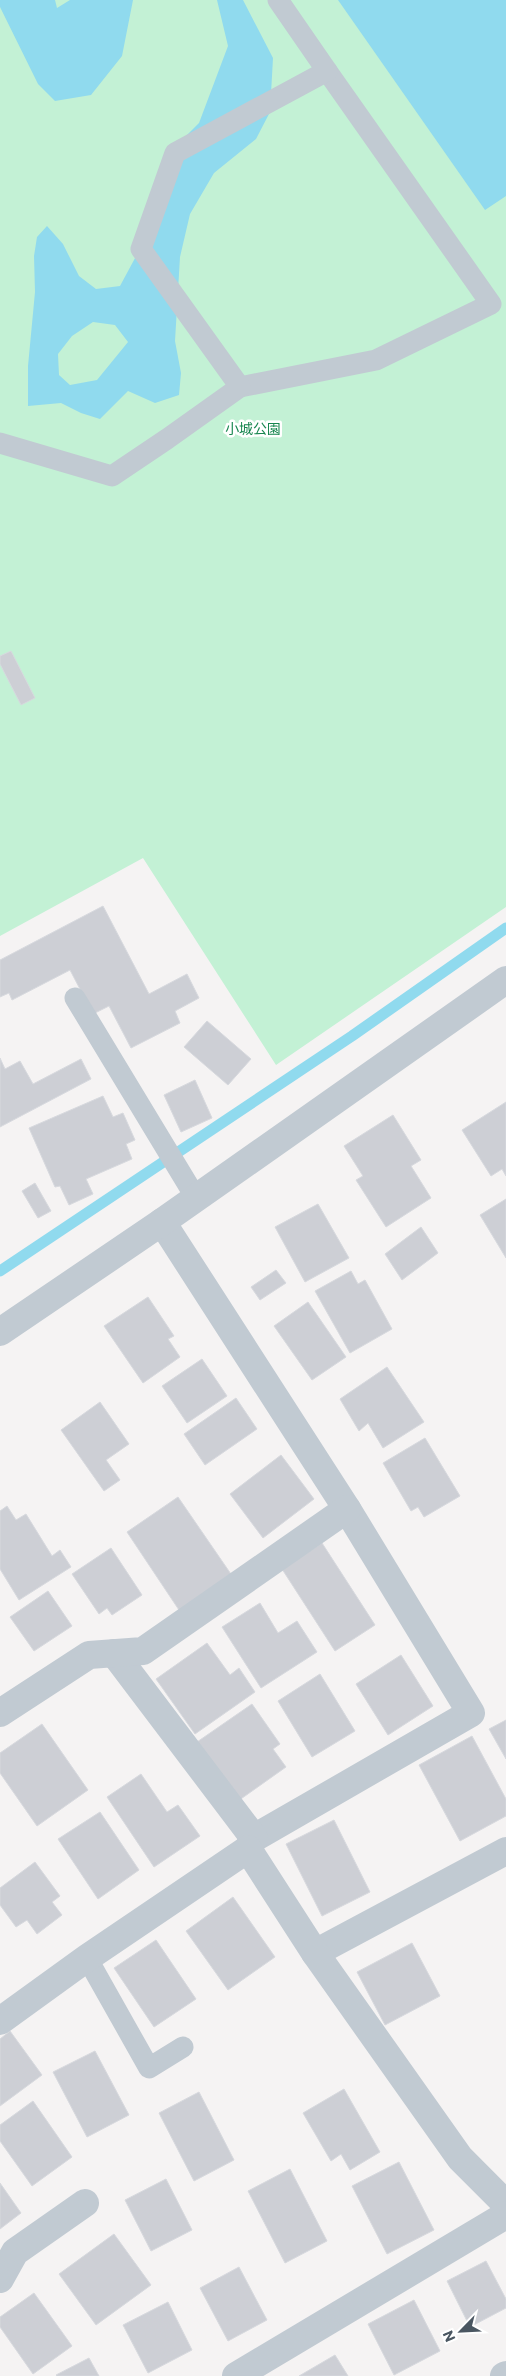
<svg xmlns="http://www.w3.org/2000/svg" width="506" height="2376" viewBox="0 0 506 2376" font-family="Commissioner,'Noto Sans JP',sans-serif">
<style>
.green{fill:#c3f1d5}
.water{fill:#90daee;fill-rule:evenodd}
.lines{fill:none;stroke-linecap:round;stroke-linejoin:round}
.stream{stroke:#90daee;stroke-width:11}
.building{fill:#cdcfd5;stroke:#d7d9de}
.service{stroke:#c1cad2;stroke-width:21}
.minor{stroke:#c1cad2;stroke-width:28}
.tertiary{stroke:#c1cad2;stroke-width:28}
.labels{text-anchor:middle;stroke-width:5;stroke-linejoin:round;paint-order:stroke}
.park-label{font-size:14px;fill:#17864f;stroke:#fff}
</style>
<rect width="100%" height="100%" fill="#f5f3f3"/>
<polygon class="green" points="0,0 506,0 506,907 276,1065 143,858 0,936"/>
<g class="water">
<polygon points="0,0 55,0 57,8 70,0 133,0 122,56 91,95 55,101 38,84 0,7"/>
<path d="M217 0H243L273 58 270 112 256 139 214 173 190 214 180 257 175 341 181 373 179 395 155 403 128 391 100 419 81 413 61 403 28 406V366L35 292 34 256 37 237 47 226 63 244 79 276 96 289 120 286 141 247 162 160 199 123 228 46ZM93 322 115 325 128 342 97 380 70 385 59 375 58 354 72 336Z"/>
<polygon points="338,0 506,0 506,196 485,210"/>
</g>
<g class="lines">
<polyline class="stream" points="0,1271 352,1036 506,928"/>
</g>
<g class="building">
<polygon points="11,651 35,698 21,705 0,664 0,656"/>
<polygon points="103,906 149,994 187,974 199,998 175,1011 180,1023 131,1048 109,1006 93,1014 70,970 12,1000 9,993 0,997 0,960"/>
<polygon points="207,1021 251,1059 228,1085 184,1047"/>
<polygon points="0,1058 5,1069 20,1061 33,1084 81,1059 91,1079 0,1127"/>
<polygon points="195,1080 212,1118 181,1132 164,1095"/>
<polygon points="103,1096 113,1117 123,1113 135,1140 126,1144 132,1159 86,1179 93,1194 69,1205 60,1186 55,1187 29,1128"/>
<polygon points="506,1102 506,1176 502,1169 491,1176 462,1130"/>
<polygon points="393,1115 421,1160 411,1166 431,1198 386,1227 356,1180 363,1176 344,1146"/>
<polygon points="35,1183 51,1211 38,1218 22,1191"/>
<polygon points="506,1199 506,1258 480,1215"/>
<polygon points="318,1204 349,1258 305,1282 275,1227"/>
<polygon points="421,1227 438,1253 402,1280 385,1254"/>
<polygon points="276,1270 286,1283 260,1300 251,1287"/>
<polygon points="351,1271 358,1284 365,1280 392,1329 350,1353 315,1291"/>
<polygon points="148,1297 174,1336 168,1339 180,1357 143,1383 104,1326"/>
<polygon points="308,1302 346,1357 312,1380 274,1326"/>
<polygon points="202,1359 227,1396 187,1423 162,1386"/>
<polygon points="387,1367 424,1422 383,1448 368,1423 359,1431 340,1399"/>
<polygon points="236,1398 257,1429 205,1465 184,1434"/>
<polygon points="100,1402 129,1444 106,1460 120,1480 104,1491 61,1430"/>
<polygon points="425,1438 460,1496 424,1517 418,1507 411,1511 383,1463"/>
<polygon points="281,1455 314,1499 263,1538 230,1494"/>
<polygon points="178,1497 233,1577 181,1613 127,1532"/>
<polygon points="7,1506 16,1520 26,1514 52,1556 60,1550 71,1567 19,1600 0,1569 0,1511"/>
<polygon points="322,1543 375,1625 335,1651 282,1569"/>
<polygon points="111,1548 142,1595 112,1615 107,1608 99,1614 72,1574"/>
<polygon points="48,1591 72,1626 34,1651 10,1617"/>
<polygon points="260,1603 278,1633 297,1621 317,1652 261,1688 222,1627"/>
<polygon points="207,1643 230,1675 239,1668 255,1692 195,1734 156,1679"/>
<polygon points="401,1655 433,1706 388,1735 356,1684"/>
<polygon points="320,1674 355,1731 312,1757 278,1701"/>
<polygon points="252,1704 280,1744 273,1749 286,1767 238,1801 197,1742"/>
<polygon points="506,1720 506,1759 489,1729"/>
<polygon points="42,1724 88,1790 37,1826 0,1773 0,1753"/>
<polygon points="472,1736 506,1799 506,1816 460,1841 419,1765"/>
<polygon points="141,1774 167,1812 178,1805 200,1836 154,1867 107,1797"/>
<polygon points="100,1812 139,1870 98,1899 58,1839"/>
<polygon points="334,1820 370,1892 322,1916 286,1844"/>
<polygon points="35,1862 60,1896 52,1902 62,1915 37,1934 27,1920 16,1927 0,1905 0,1888"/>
<polygon points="233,1897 275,1957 228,1990 186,1931"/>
<polygon points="156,1940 196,1999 154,2027 114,1968"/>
<polygon points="412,1943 440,1996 385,2025 357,1972"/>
<polygon points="10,2031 42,2075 0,2106 0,2039"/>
<polygon points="95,2051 129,2115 87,2137 53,2072"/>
<polygon points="344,2089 380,2152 350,2170 341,2154 331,2161 303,2113"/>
<polygon points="199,2092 234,2160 194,2181 159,2113"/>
<polygon points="33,2101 72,2157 32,2186 0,2141 0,2125"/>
<polygon points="399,2162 434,2230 387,2254 352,2186"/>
<polygon points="290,2169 327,2241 285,2263 248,2191"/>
<polygon points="166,2179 192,2230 151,2251 125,2200"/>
<polygon points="0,2183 21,2213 0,2229"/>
<polygon points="114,2234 151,2285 96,2325 59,2274"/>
<polygon points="486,2261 506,2299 506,2308 470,2327 447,2281"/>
<polygon points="239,2267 267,2320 228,2341 200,2288"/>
<polygon points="34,2293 72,2346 33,2374 0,2327 0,2317"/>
<polygon points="414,2300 440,2351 394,2375 368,2324"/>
<polygon points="168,2302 192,2350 148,2373 123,2325"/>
<polygon points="335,2355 348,2376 299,2376"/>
<polygon points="89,2358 99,2376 57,2376 56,2375"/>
</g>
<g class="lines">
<g class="service">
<polyline points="240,387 376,360 491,304 327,71"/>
<polyline points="0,443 112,476 167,439 240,387 141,249 175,153 327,71 278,0"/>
<polyline points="75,998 196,1198"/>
<polyline points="87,1958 149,2068 183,2047"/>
</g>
<g class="minor">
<polyline points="162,1222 347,1509 471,1713 254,1838 248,1849"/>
<polyline points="114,1653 254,1838"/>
<polyline points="0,1713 89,1655 143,1651 347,1509"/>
<polyline points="315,1953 506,1851"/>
<polyline points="0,2021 87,1958 248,1849 315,1953 460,2158 506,2204"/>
<polyline points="0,2279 15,2252 85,2203"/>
<polyline points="236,2376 506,2215"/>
<polyline points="504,2376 506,2375"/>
</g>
<polyline class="tertiary" points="0,1332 162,1222 506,980"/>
</g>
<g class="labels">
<g class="park-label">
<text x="253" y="434">小城公園</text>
</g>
</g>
<g transform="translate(461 2331) rotate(246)" stroke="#ffffff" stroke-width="4" paint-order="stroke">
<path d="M0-4L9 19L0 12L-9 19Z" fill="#4a5661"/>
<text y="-8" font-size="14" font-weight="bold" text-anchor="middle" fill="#4a5661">N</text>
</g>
</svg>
